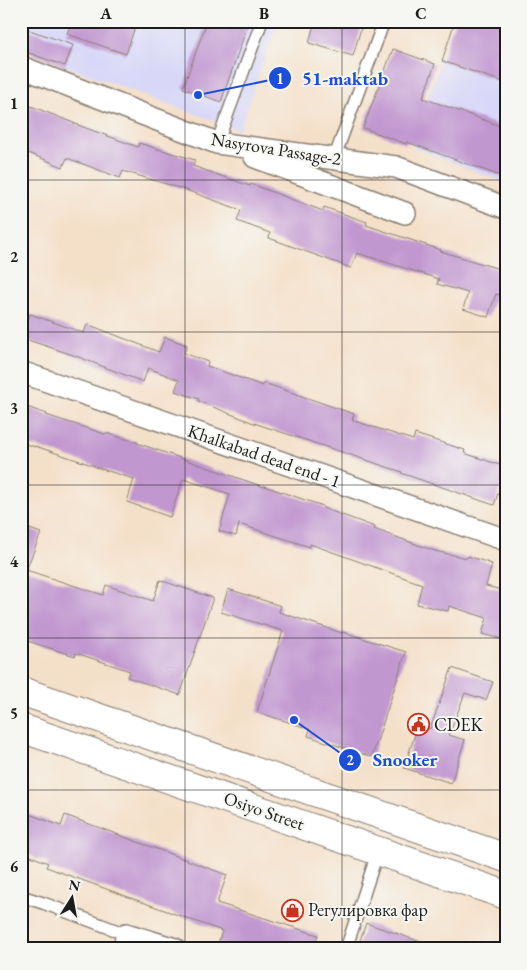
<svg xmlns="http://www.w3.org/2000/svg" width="527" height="970" viewBox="0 0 527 970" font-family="'EB Garamond',serif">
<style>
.built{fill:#d8d7f8}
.building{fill:#c197d0}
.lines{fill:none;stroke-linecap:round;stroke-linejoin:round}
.service-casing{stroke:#887e72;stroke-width:14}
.minor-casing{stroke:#887e72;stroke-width:24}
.secondary-casing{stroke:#887e72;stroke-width:30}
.service{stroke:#fff;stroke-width:11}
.minor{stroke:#fff;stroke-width:21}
.secondary{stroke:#fff;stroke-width:28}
.grid{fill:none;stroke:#1c1c1c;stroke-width:1;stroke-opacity:0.55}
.labels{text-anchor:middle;stroke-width:4;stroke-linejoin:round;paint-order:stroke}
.street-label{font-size:18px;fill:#1c1c1c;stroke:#f6f6f2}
.poi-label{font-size:18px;fill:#1c1c1c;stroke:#f6f6f2;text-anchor:start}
.leader{fill:none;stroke:#1d4ed8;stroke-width:2}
.callout-dot{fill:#1d4ed8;stroke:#f6f6f2;stroke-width:2}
.mark-label{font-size:15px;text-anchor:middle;font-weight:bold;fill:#fff}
.callout-label{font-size:19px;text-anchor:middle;font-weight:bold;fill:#1d4ed8;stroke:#f6f6f2;stroke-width:4;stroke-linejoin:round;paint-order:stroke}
.neatline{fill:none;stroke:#1c1c1c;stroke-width:2}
.grid-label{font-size:16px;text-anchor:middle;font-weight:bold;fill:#1c1c1c}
</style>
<rect width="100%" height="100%" fill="#f6f6f2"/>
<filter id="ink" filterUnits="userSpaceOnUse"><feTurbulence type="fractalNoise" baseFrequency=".02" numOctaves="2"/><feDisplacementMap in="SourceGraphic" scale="10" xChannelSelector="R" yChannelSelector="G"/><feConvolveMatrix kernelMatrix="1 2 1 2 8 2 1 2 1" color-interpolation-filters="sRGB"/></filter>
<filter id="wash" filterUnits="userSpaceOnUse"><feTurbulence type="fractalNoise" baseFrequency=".0096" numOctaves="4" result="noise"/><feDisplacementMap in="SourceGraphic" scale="20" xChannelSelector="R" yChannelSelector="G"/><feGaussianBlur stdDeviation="1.12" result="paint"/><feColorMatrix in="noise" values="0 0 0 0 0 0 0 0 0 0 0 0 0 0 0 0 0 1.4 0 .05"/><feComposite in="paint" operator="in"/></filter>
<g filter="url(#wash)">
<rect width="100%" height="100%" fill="#f4e0c9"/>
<g class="built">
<polygon points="21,21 278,21 239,130 65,66 72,45 21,27"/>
<polygon points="454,21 506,21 506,183 412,147"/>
</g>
<g id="blocks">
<g class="building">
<polygon points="71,21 137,21 126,54 67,34"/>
<polygon points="207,21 249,21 221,102 183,88"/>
<polygon points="315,21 363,21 353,56 309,43"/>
<polygon points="455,21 506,21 506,83 442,61"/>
<polygon points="21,27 73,45 65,66 21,50"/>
<polygon points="393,49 435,64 423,98 506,128 506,178 407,142 406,144 363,128"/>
<polygon points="21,102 86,128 138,147 139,143 195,160 193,166 250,186 251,184 323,211 324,207 367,222 366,225 441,250 440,251 506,271 506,297 496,294 488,317 463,309 468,293 437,284 439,279 357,253 351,268 269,238 270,233 237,221 241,210 186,190 123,171 120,178 67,158 63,167 21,150"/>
<polygon points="30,314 84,333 87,324 159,352 165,337 187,345 184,353 208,362 207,366 263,386 264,383 354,414 352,420 413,440 415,434 465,450 464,453 506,467 506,470 494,505 401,473 402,472 251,422 198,401 199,399 175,391 179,380 148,368 143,382 76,356 22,338"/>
<polygon points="21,405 47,414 46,415 105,434 105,433 137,442 137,443 264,487 264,486 323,506 323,508 375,527 374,529 435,551 467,558 468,556 492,564 486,586 506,591 506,640 482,634 487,618 449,606 448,611 417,604 422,584 310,544 310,547 239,524 236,536 219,531 230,494 183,479 170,517 127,502 134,479 95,467 95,466 35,446 35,447 21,442"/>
<polygon points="21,526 41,533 26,570 103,595 106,585 153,601 160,580 213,598 180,695 127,677 130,671 76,653 75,656 21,639"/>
<polygon points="228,589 281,606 279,612 342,633 343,632 406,652 372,757 308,736 310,729 257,712 283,631 221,612"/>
<polygon points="452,668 493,682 486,700 465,693 449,735 465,740 451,783 404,768 418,725 430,729"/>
<polygon points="21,811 61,826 65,815 227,875 217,903 318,935 313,949 234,949 218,944 222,931 46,867 48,863 21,852"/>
<polygon points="366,923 433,946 433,949 357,949"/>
</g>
</g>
</g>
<g filter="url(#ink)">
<use href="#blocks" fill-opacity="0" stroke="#887e72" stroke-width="1"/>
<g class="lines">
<defs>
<g id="service">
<polyline points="217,143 262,21"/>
<polyline points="334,159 384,21"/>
<polyline points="21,896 43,903 126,934"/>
<polyline points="346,949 378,851"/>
</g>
<g id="minor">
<polyline points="21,67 217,143 396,167 506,208"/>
<polyline points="255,157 405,213"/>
<polyline points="21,372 506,540"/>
<polyline points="125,949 126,934 175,949"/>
</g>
<g id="secondary">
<polyline points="21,691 506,858"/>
<polyline points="21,728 506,895"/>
</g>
</defs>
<use href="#service" class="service-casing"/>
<use href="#minor" class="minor-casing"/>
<use href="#secondary" class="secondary-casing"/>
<use href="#service" class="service"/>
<use href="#minor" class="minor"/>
<use href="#secondary" class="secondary"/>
</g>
</g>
<path class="grid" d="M185 21V949M342 21V949M21 180H506M21 332H506M21 485H506M21 638H506M21 790H506"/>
<defs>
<symbol id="civic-ring" viewBox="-11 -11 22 22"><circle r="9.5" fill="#f6f6f2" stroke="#c8321e" stroke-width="1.5"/><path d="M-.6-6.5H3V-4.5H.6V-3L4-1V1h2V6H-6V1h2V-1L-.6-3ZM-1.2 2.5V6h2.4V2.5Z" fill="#c8321e"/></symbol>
<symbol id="shop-ring" viewBox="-11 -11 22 22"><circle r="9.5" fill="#f6f6f2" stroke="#c8321e" stroke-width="1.5"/><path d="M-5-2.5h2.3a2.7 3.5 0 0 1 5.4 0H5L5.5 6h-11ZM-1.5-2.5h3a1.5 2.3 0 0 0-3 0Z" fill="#c8321e"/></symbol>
</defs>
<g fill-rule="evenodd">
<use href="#civic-ring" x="406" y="712" width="25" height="25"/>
<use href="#shop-ring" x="280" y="898" width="25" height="25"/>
</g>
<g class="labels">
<g class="street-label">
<text transform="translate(276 149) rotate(9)" y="6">Nasyrova Passage-2</text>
<text transform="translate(264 456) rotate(19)" y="6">Khalkabad dead end - 1</text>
<text transform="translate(264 811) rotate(19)" y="6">Osiyo Street</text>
</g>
<g class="poi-label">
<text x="434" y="731">CDEK</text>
<text x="308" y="916">Регулировка фар</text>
</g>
</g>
<path class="leader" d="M198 95L280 78M294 720L350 760"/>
<g class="callout-dot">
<circle cx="198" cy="95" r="5"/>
<circle cx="294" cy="720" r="5"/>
<circle cx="280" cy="78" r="12"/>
<circle cx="350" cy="760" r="12"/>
</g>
<g class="mark-label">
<text x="280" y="84">1</text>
<text x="350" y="765">2</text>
</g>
<g class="callout-label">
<text x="345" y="85">51-maktab</text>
<text x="405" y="766">Snooker</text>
</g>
<rect width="527" height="970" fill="none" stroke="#f6f6f2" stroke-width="55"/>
<g transform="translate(72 898) rotate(11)" stroke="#f6f6f2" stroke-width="4" paint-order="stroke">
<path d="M0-4L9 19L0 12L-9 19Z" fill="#1c1c1c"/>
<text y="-8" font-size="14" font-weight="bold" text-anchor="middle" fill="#1c1c1c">N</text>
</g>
<rect x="28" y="28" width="472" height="914" class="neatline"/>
<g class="grid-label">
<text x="106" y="19">A</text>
<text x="264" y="19">B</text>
<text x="421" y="19">C</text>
<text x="14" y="109">1</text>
<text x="14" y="262">2</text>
<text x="14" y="414">3</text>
<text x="14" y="567">4</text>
<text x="14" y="719">5</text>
<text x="14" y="872">6</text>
</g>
</svg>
